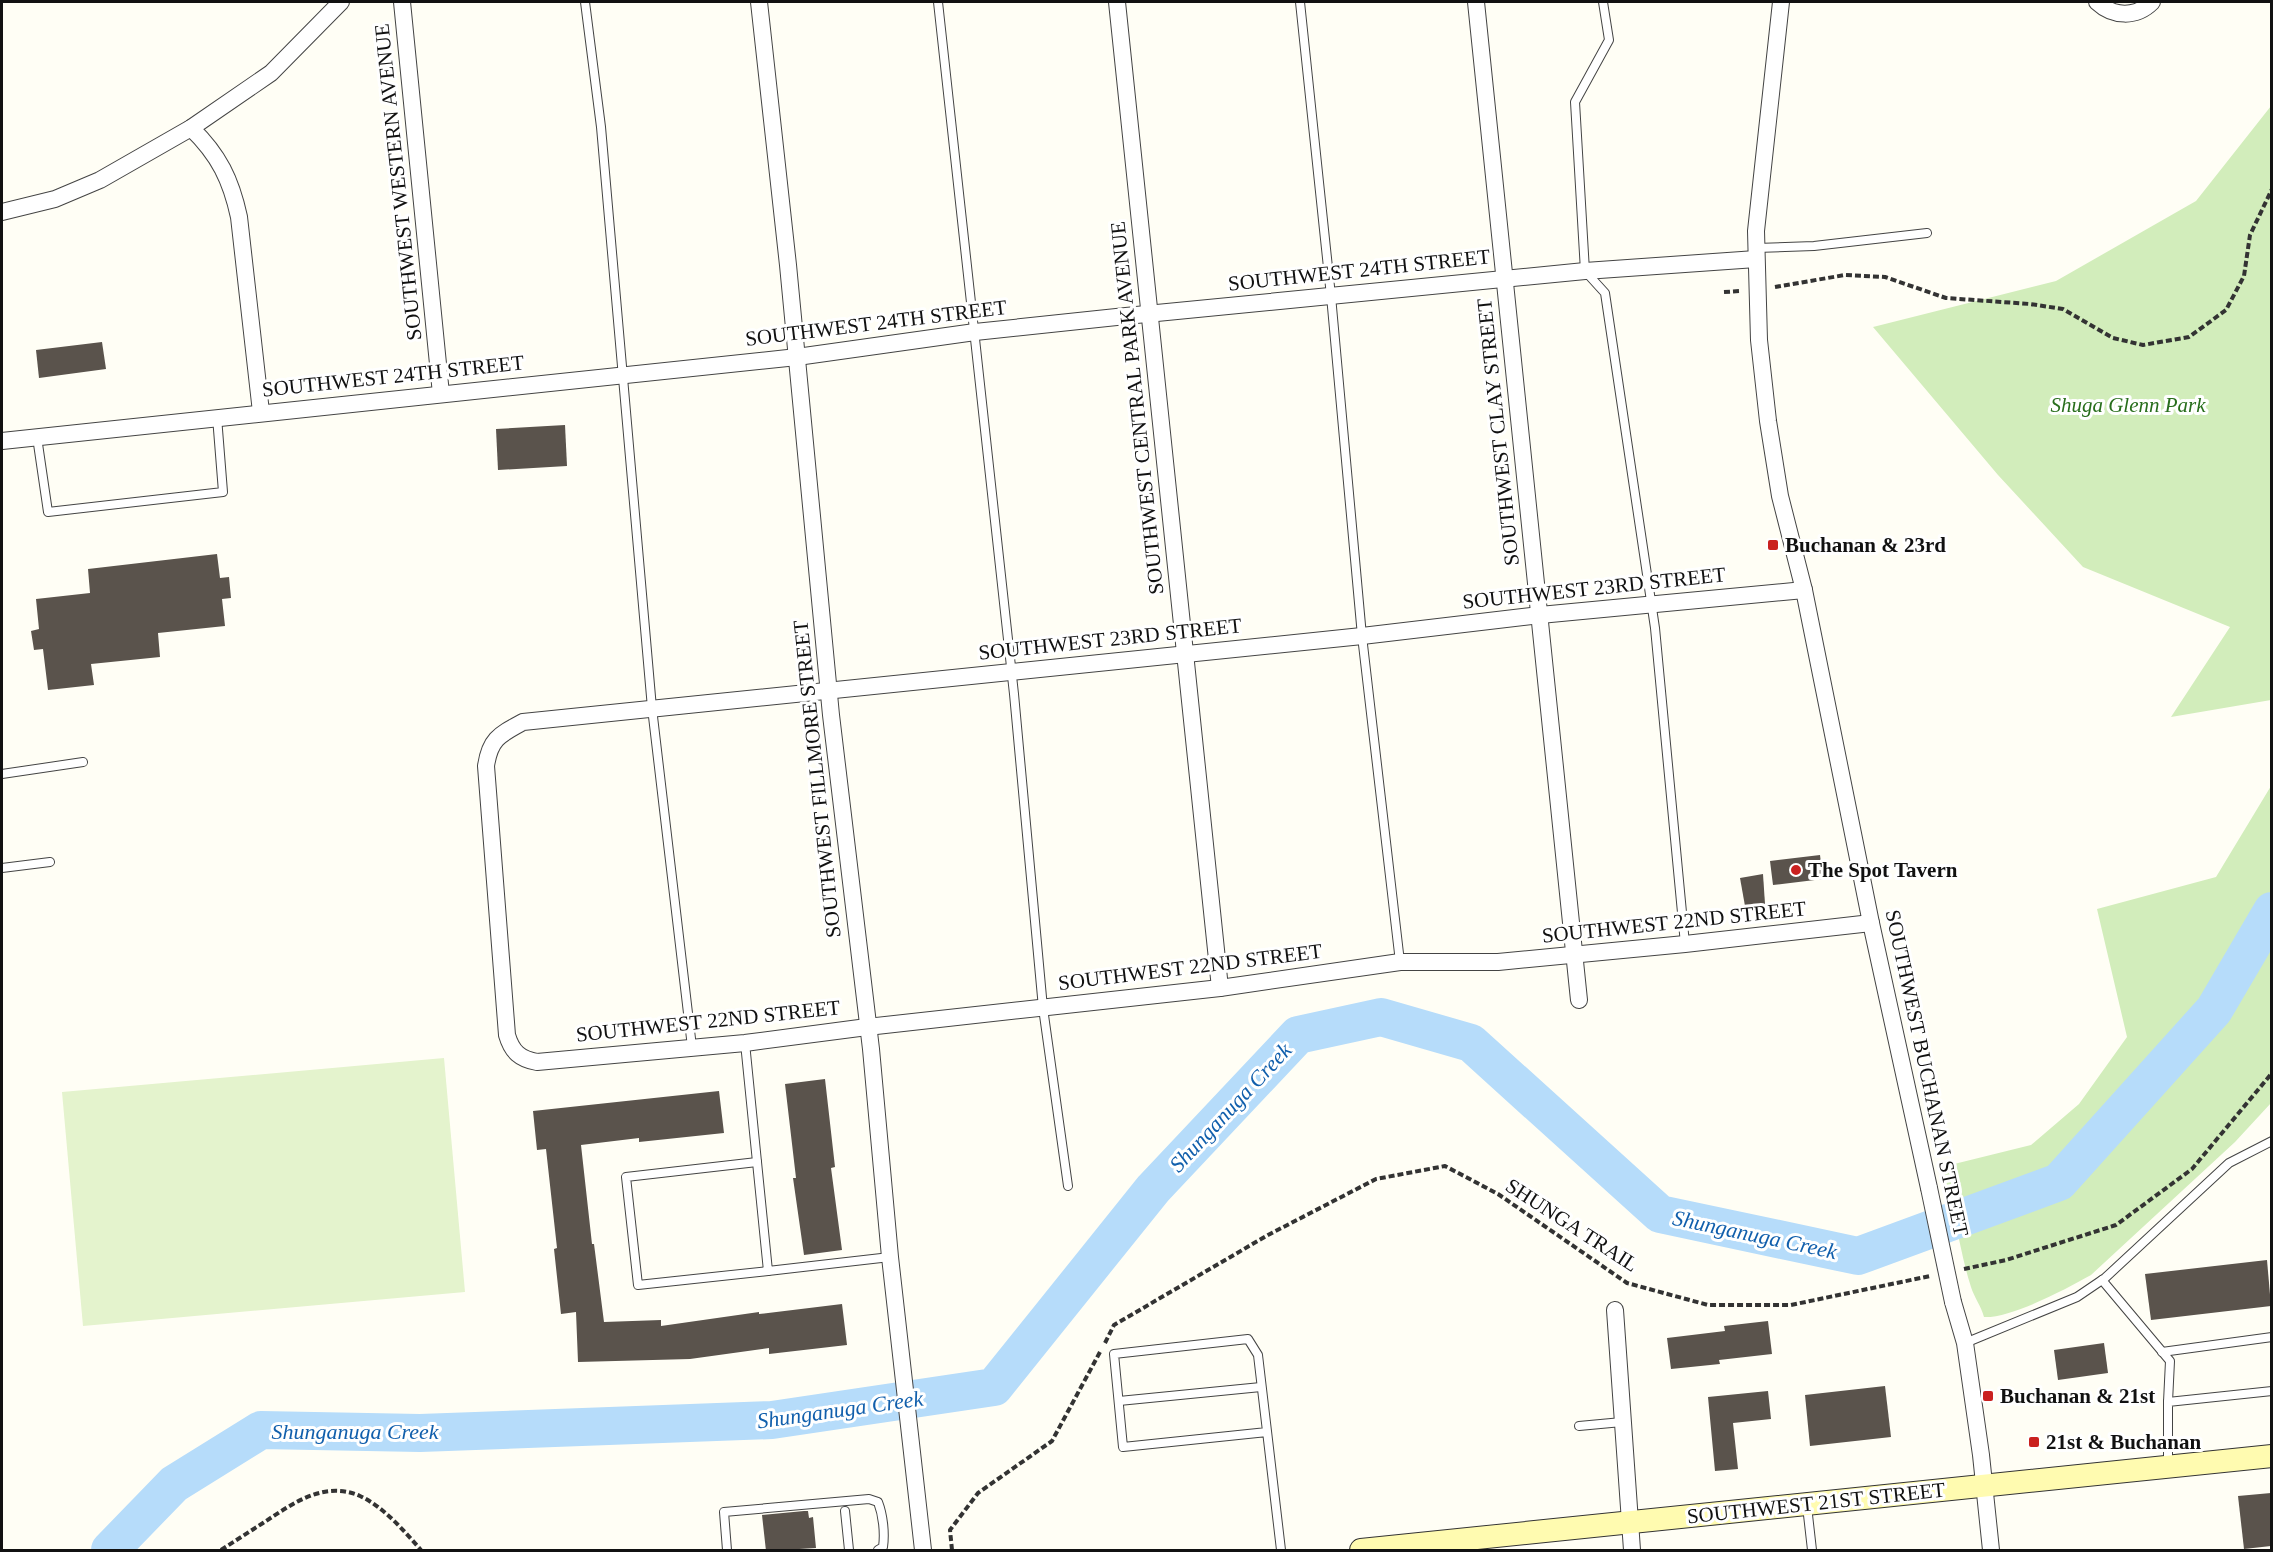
<svg xmlns="http://www.w3.org/2000/svg" width="2273" height="1552" viewBox="0 0 2273 1552" font-family="Georgia,serif">
<style>
.green{fill:#d2edbb}
.pitch{fill:#e4f3cd}
.lines{fill:none;stroke-linecap:round;stroke-linejoin:round}
.river{stroke:#b6dcfa;stroke-width:38}
.building{fill:#5a534c}
.service-casing{stroke:#444;stroke-width:10}
.minor-casing{stroke:#444;stroke-width:18}
.secondary-casing{stroke:#333;stroke-width:24}
.path{stroke:#333;stroke-width:4;stroke-dasharray:6 3;stroke-linecap:butt}
.service{stroke:#fff;stroke-width:8}
.minor{stroke:#fff;stroke-width:16}
.secondary{stroke:#fffbb0;stroke-width:22}
.minor-bridge-casing{stroke:#444;stroke-width:18;stroke-linecap:butt}
.minor-bridge{stroke:#fff;stroke-width:16}
.poi-dot{fill:#ca211f;stroke:#fff;stroke-width:2}
.labels{text-anchor:middle;stroke-width:6;stroke-linejoin:round;paint-order:stroke}
.street-label{font-size:21px;fill:#111;stroke:#fff}
.park-label{font-size:21px;font-style:italic;fill:#286e1c;stroke:#fff}
.poi-label{font-size:21px;font-weight:bold;fill:#111;stroke:#fff;text-anchor:start}
.water-label{font-size:22px;font-style:italic;fill:#115fac;stroke:#fff}
</style>
<rect width="100%" height="100%" fill="#fffef5"/>
<g class="green">
<polygon points="2271,106 2271,700 2171,717 2230,627 2083,567 1998,475 1873,327 2056,281 2196,201"/>
<path d="M2271 786V1103L2235 1142 2091 1275C2066 1289 2012 1318 1984 1317 1981 1306 1974 1297 1971 1287 1958 1247 1956 1206 1938 1168L2031 1145 2079 1104 2127 1037 2097 909 2216 877Z"/>
</g>
<polygon class="pitch" points="444,1058 465,1292 83,1326 62,1092"/>
<g class="lines">
<polyline class="river" points="110,1550 174,1484 261,1430 420,1433 772,1420 994,1387 1153,1189 1298,1035 1381,1017 1471,1043 1660,1214 1858,1256 2059,1182 2214,1010 2272,911"/>
</g>
<g class="building">
<polygon points="102,342 106,369 39,378 36,350"/>
<polygon points="565,425 567,466 498,470 496,429"/>
<polygon points="217,554 220,578 229,577 231,598 222,599 225,626 158,633 160,657 91,664 94,685 48,690 43,649 34,650 31,631 39,629 36,599 90,593 88,569"/>
<polygon points="1820,855 1823,879 1773,885 1770,861"/>
<polygon points="1763,874 1765,904 1745,906 1740,878"/>
<polygon points="825,1079 835,1167 831,1168 842,1250 804,1255 793,1178 796,1178 785,1084"/>
<polygon points="719,1091 724,1133 639,1142 639,1138 581,1145 592,1244 594,1244 604,1322 661,1320 661,1326 759,1312 759,1314 842,1304 847,1345 769,1354 769,1348 690,1359 578,1362 576,1312 561,1314 554,1249 557,1248 546,1149 537,1150 533,1111"/>
<polygon points="2267,1260 2271,1306 2151,1320 2145,1274"/>
<polygon points="1768,1321 1772,1354 1719,1360 1720,1364 1671,1369 1667,1338 1725,1331 1724,1326"/>
<polygon points="2104,1343 2108,1373 2058,1380 2054,1350"/>
<polygon points="1885,1386 1891,1437 1810,1446 1805,1395"/>
<polygon points="1768,1391 1771,1419 1733,1423 1738,1469 1715,1471 1708,1397"/>
<polygon points="2271,1493 2271,1546 2244,1549 2238,1496"/>
<polygon points="804,1511 808,1511 809,1518 813,1517 816,1548 766,1551 762,1515"/>
</g>
<g class="lines">
<defs>
<g id="service">
<polyline points="585,2 601,127 652,708 692,1047"/>
<polyline points="938,2 1014,694 1043,1008 1068,1186"/>
<polyline points="1300,2 1331,296 1362,636 1400,962"/>
<polyline points="1603,2 1609,40 1575,102 1585,271 1605,293 1655,628 1685,944"/>
<polyline points="1756,248 1814,246 1927,233"/>
<polyline points="37,437 48,512 223,492 217,417"/>
<polyline points="2,774 83,762"/>
<polyline points="2,868 50,862"/>
<polyline points="745,1043 768,1271 890,1257"/>
<polyline points="757,1162 626,1177 638,1285 768,1271"/>
<polyline points="2102,1280 2170,1361 2168,1402"/>
<polyline points="1965,1343 2077,1297 2105,1278 2229,1163 2272,1141"/>
<polyline points="2162,1352 2272,1337"/>
<polyline points="1119,1401 1261,1387"/>
<polyline points="1579,1426 1622,1422"/>
<polyline points="1267,1432 1123,1447 1114,1354 1248,1339 1258,1355 1281,1550"/>
<polyline points="2168,1466 2168,1402 2272,1391"/>
<polyline points="1807,1506 1812,1550"/>
<polyline points="845,1511 849,1550"/>
<path d="M727 1550 724 1512 869 1499 878 1502C883 1515 885 1533 883 1547L878 1550"/>
</g>
<g id="minor">
<polyline points="402,2 441,394"/>
<polyline points="759,2 788,265 831,715 871,1049 890,1257 923,1550"/>
<polyline points="1117,2 1220,988"/>
<polyline points="1476,2 1579,1000"/>
<polyline points="1781,2 1756,231 1759,340 1768,421 1780,496 1804,590 1871,923 1929,1188"/>
<path d="M2097 2C2113 17 2136 18 2152 2"/>
<path d="M191 128C219 155 231 180 239 217L261 412"/>
<polyline points="2,212 55,199 100,180 191,128 271,73 341,2"/>
<polyline points="2,441 797,357 975,332 1126,316 1585,271 1756,259"/>
<path d="M1804 590 1540 615 1362 636 523 722C499 735 490 739 486 766L507 1035C512 1052 520 1059 537 1062L745 1043 867 1027 1220 988 1400 962H1498L1685 944 1871 923"/>
<polyline points="1953,1302 1965,1343 1981,1455 1991,1550"/>
<polyline points="1615,1310 1632,1550"/>
</g>
<polyline id="secondary" points="1361,1550 2272,1456"/>
</defs>
<use href="#service" class="service-casing"/>
<use href="#minor" class="minor-casing"/>
<use href="#secondary" class="secondary-casing"/>
<g class="path">
<polyline points="1775,287 1845,275 1885,277 1946,298 2030,304 2063,309 2113,338 2143,345 2189,337 2226,310 2244,276 2250,235 2272,189"/>
<polyline points="1724,292 1741,291"/>
<polyline points="1964,1269 2006,1260 2116,1225 2192,1169 2272,1073"/>
<polyline points="1105,1343 1114,1325 1268,1235 1376,1179 1445,1166 1498,1194 1627,1283 1708,1305 1791,1305 1930,1276"/>
<path d="M221 1550C235 1541 249 1532 263 1523 292 1504 324 1480 360 1496 384 1507 404 1531 421 1550"/>
<polyline points="952,1550 950,1530 978,1493 1052,1441 1100,1352"/>
</g>
<use href="#service" class="service"/>
<use href="#minor" class="minor"/>
<use href="#secondary" class="secondary"/>
<defs>
<polyline id="minor-bridge" points="1929,1188 1953,1302"/>
</defs>
<use href="#minor-bridge" class="minor-bridge-casing"/>
<use href="#minor-bridge" class="minor-bridge"/>
</g>
<g class="poi-dot">
<rect x="1767" y="539" width="12" height="12" rx="3"/>
<circle cx="1796" cy="870" r="6"/>
<rect x="1982" y="1390" width="12" height="12" rx="3"/>
<rect x="2028" y="1436" width="12" height="12" rx="3"/>
</g>
<g class="labels">
<g class="street-label">
<text transform="translate(398 182) rotate(-96)" y="7">SOUTHWEST WESTERN AVENUE</text>
<text transform="translate(1359 270) rotate(-6)" y="7">SOUTHWEST 24TH STREET</text>
<text transform="translate(876 323) rotate(-7)" y="7">SOUTHWEST 24TH STREET</text>
<text transform="translate(393 376) rotate(-6)" y="7">SOUTHWEST 24TH STREET</text>
<text transform="translate(1137 408) rotate(-96)" y="7">SOUTHWEST CENTRAL PARK AVENUE</text>
<text transform="translate(1498 432) rotate(-96)" y="7">SOUTHWEST CLAY STREET</text>
<text transform="translate(1594 588) rotate(-6)" y="7">SOUTHWEST 23RD STREET</text>
<text transform="translate(1110 639) rotate(-6)" y="7">SOUTHWEST 23RD STREET</text>
<text transform="translate(817 779) rotate(-96)" y="7">SOUTHWEST FILLMORE STREET</text>
<text transform="translate(1674 922) rotate(-6)" y="7">SOUTHWEST 22ND STREET</text>
<text transform="translate(1190 967) rotate(-7)" y="7">SOUTHWEST 22ND STREET</text>
<text transform="translate(708 1021) rotate(-6)" y="7">SOUTHWEST 22ND STREET</text>
<text transform="translate(1927 1073) rotate(78)" y="7">SOUTHWEST BUCHANAN STREET</text>
<text transform="translate(1572 1225) rotate(33)" y="7">SHUNGA TRAIL</text>
<text transform="translate(1816 1503) rotate(-6)" y="7">SOUTHWEST 21ST STREET</text>
</g>
<g class="park-label">
<text x="2128" y="412">Shuga Glenn Park</text>
</g>
<g class="poi-label">
<text x="1785" y="552">Buchanan &amp; 23rd</text>
<text x="1808" y="877">The Spot Tavern</text>
<text x="2000" y="1403">Buchanan &amp; 21st</text>
<text x="2046" y="1449">21st &amp; Buchanan</text>
</g>
<g class="water-label">
<text transform="translate(1230 1107) rotate(-47)" y="8">Shunganuga Creek</text>
<text transform="translate(1755 1234) rotate(12)" y="8">Shunganuga Creek</text>
<text transform="translate(840 1409) rotate(-8)" y="8">Shunganuga Creek</text>
<text x="355" y="1439">Shunganuga Creek</text>
</g>
</g>
<rect width="2273" height="1552" fill="none" stroke="#111111" stroke-width="6"/>
</svg>
